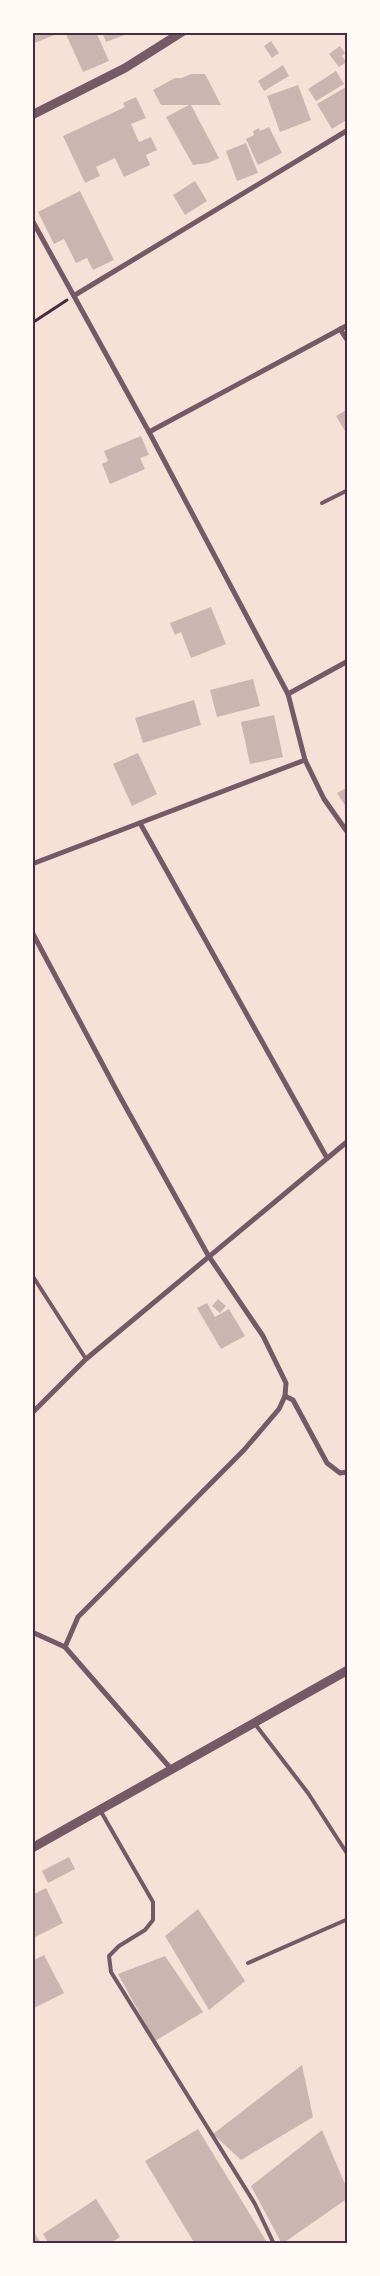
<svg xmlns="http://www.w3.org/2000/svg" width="380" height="2276" viewBox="0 0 380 2276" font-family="Poppins,sans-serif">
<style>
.building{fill:#ccb4b1}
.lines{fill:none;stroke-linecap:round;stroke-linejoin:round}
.path{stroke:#4a2c40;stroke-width:3}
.service{stroke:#755966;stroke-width:4}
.minor{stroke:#755966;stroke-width:5}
.tertiary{stroke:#755966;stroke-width:9}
.neatline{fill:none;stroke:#4a2c40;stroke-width:2}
</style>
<rect width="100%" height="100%" fill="#f7e1d7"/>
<g class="building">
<polygon points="32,32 57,32 57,34 32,44"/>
<polygon points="65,32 96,32 109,61 83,72"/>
<polygon points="102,32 130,32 130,33 106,42"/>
<polygon points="271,41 279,53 272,58 264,46"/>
<polygon points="340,46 345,53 342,56 346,62 339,67 329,54"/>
<polygon points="283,65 289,76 264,91 258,81"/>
<polygon points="336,71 344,84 316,101 308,89"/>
<polygon points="191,74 205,74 221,105 191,105 219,158 208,163 193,165 166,117 189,105 161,105 153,90 175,78 182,78"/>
<polygon points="298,85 311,120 280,132 267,96"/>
<polygon points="346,87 348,119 332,129 317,104"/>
<polygon points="136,97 146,118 131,124 139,142 151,137 157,150 146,155 150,165 124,177 115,158 96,167 100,176 85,183 63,136 125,107 123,103"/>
<polygon points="269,127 282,153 258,165 246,139 254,135 253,131 259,128 260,131"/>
<polygon points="246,143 258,173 237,181 226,151"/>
<polygon points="195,181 207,201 185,215 173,195"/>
<polygon points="80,191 114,260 93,270 87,258 76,263 64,239 54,244 38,212"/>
<polygon points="348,409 348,436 336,416"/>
<polygon points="141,436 149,455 140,458 145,469 110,484 102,464 108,461 104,451"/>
<polygon points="211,607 226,644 191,658 181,632 175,635 170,623"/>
<polygon points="253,679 260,706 217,717 210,690"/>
<polygon points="194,700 201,725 143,743 135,718"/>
<polygon points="274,715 283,757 250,764 241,722"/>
<polygon points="138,753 157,794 132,806 113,764"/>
<polygon points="348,787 348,810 337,793"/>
<polygon points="218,1299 226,1306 220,1313 212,1306"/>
<polygon points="207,1303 215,1317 229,1309 245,1336 221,1349 197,1308"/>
<polygon points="69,1857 75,1869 48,1883 42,1871"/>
<polygon points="46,1888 63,1923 33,1938 32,1895"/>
<polygon points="198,1909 245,1981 209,2010 165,1936"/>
<polygon points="44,1955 64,1993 32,2009 32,1961"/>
<polygon points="165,1956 203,2012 155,2041 118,1974"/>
<polygon points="302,2065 313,2117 241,2160 213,2134"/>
<polygon points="198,2129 268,2244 195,2244 145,2161"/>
<polygon points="322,2130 348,2191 348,2198 282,2244 251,2186"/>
<polygon points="96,2199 120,2237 109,2244 49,2244 43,2234"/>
<polygon points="32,2228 41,2244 32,2244"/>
</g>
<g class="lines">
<polyline class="path" points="32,323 67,300"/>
<g class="service">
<polyline points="322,503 348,490"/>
<polyline points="32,1275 86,1359"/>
<polyline points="255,1724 308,1793 348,1855"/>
<polyline points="100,1810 153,1902 153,1920 145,1930 119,1946 109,1956 111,1972 255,2204 274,2244"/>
<polyline points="248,1963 348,1919"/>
</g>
<g class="minor">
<polyline points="32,220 149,432 288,694 305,760 324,799 348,833"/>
<polyline points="75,295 348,130"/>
<polyline points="340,329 348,341"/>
<polyline points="149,432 348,325"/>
<polyline points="288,694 348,661"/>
<polyline points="140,823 327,1158"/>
<polyline points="32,864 305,760"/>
<polyline points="32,932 119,1095 208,1255 263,1336 286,1383 285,1396 279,1409 244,1450 78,1617 65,1647 172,1770"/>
<polyline points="285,1396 293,1400 327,1463 340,1473 348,1472"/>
<polyline points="32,1413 86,1359 348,1141"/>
<polyline points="32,1632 65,1647"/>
</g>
<g class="tertiary">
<polyline points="32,115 125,68 182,32"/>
<polyline points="32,1848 348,1670"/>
</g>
</g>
<rect width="380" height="2276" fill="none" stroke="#fffaf5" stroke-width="68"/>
<rect x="34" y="34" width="312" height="2208" class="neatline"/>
</svg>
